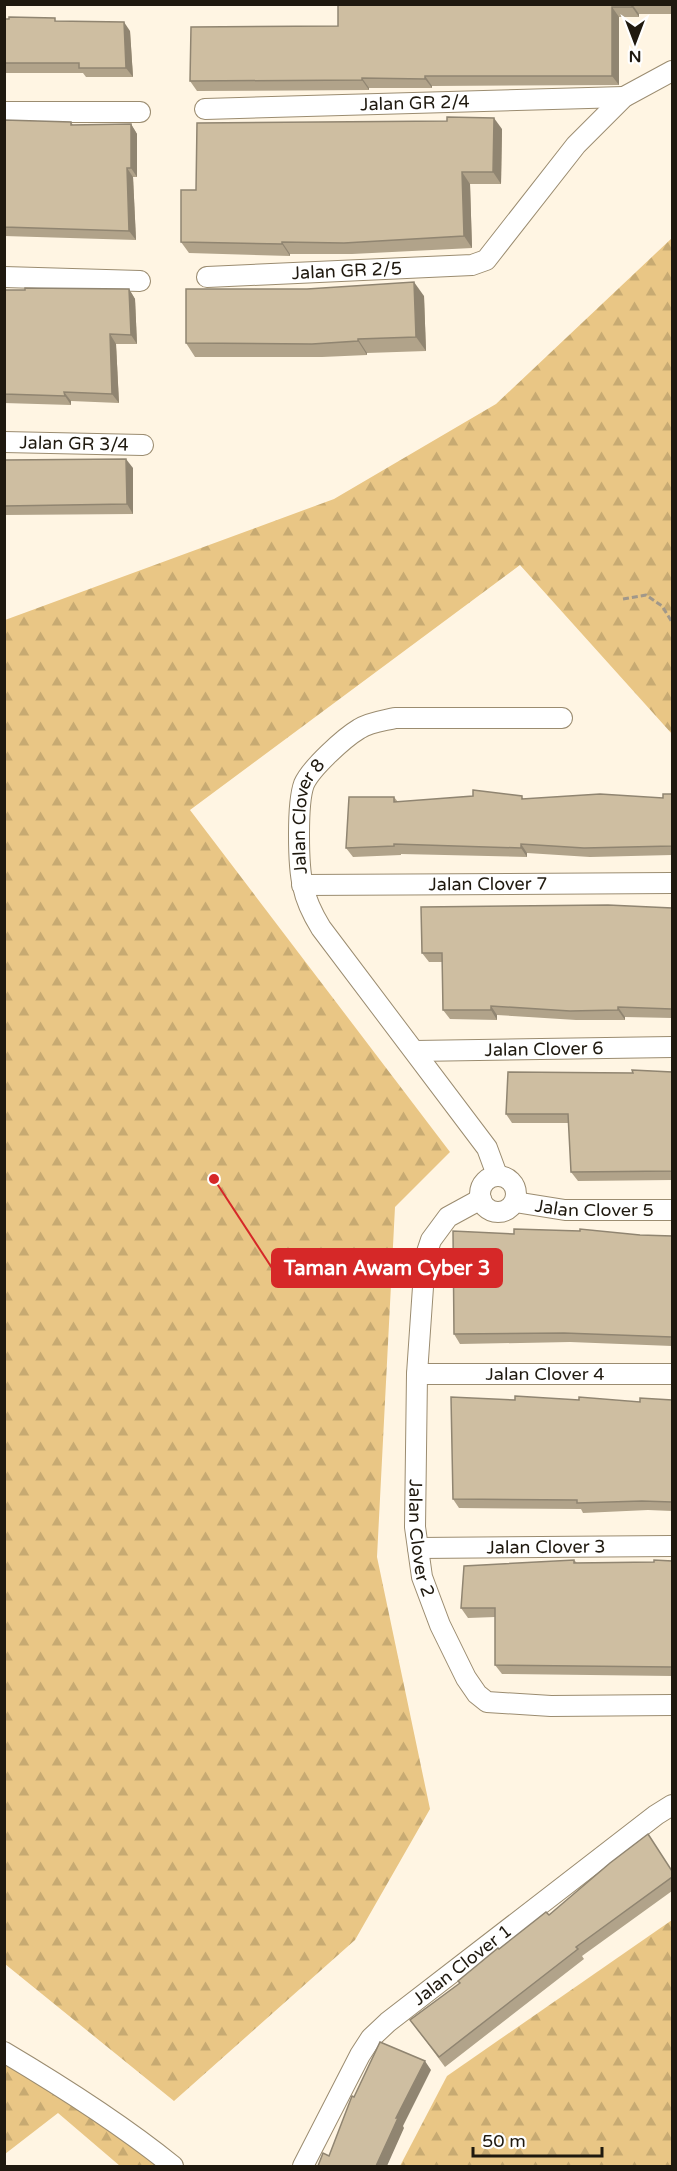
<svg xmlns="http://www.w3.org/2000/svg" width="677" height="2171" viewBox="0 0 677 2171" font-family="'Varela Round',sans-serif">
<style>
.forest{fill:url(#forest-firs)}
.lines{fill:none;stroke-linecap:round;stroke-linejoin:round}
.minor-casing{stroke:#9b8c70;stroke-width:22}
.path{stroke:#a1988a;stroke-width:3;stroke-dasharray:6 3;stroke-linecap:butt}
.minor{stroke:#fff;stroke-width:20}
.wall{fill:#b1a38a}
.shaded-wall{fill:#908571}
.building{fill:#cebea1;stroke:#908571;stroke-width:1.5}
.labels{text-anchor:middle;stroke-width:4.5;stroke-linejoin:round;paint-order:stroke}
.street-label{font-size:18px;fill:#1f190f;stroke:#fff}
.leader{fill:none;stroke:#d62828;stroke-width:2}
.callout-dot{fill:#d62828;stroke:#fff;stroke-width:2}
.callout{fill:#d62828;stroke:#d62828;stroke-width:2}
.callout-label{font-size:20px;text-anchor:middle;font-weight:bold;fill:#fff}
</style>
<defs>
<pattern id="forest-firs" width="22" height="20" patternUnits="userSpaceOnUse" patternTransform="scale(1.5)"><rect width="22" height="20" fill="#e9c685"/><path d="M5 1l3.5 6h-7zM16 11l3.5 6h-7z" fill="#c7aa72"/></pattern>
</defs>
<rect width="100%" height="100%" fill="#fff5e3"/>
<g class="forest">
<polygon points="672,238 672,734 520,565 190,810 450,1152 395,1207 377,1557 430,1809 355,1940 174,2101 5,1964 5,620 334,499 496,404"/>
<polygon points="672,1920 672,2166 400,2166 447,2076"/>
<polygon points="5,2043 160,2166 120,2166 58,2113 5,2154"/>
</g>
<g class="lines">
<defs>
<g id="minor">
<path id="s1" d="M205 109 624 97"/>
<polyline points="4,112 140,112"/>
<polyline points="4,277 140,281"/>
<path id="s2" d="M207 277 472 265 486 260 576 145 624 97 672 71"/>
<path id="s3" d="M4 442 143 445"/>
<path id="s4" d="M302 885 672 883"/>
<path id="s5" d="M415 1051 672 1047"/>
<path id="s6" d="M497 1175 487 1148 321 928C313 915 306 901 303 886 298 866 297 803 304 784 311 768 344 738 359 729 370 722 383 721 395 718H562"/>
<circle cx="498" cy="1194" r="18"/>
<path id="s7" d="M481 1199 448 1217 431 1240 425 1258 417 1374 415 1527 422 1577 440 1625 466 1678 477 1694 487 1702 551 1706 672 1705"/>
<path id="s8" d="M515 1202 565 1210H672"/>
<path id="s9" d="M417 1374H672"/>
<path id="s10" d="M418 1548 672 1546"/>
<path d="M4 2052C63 2087 120 2123 173 2166"/>
<path id="s11" d="M303 2166 360 2055 371 2038 388 2022 656 1815 672 1805"/>
</g>
</defs>
<use href="#minor" class="minor-casing"/>
<polyline class="path" points="623,599 646,595 662,606 672,622"/>
<use href="#minor" class="minor"/>
</g>
<g class="wall">
<polygon points="338,4 672,4 672,14 639,14 639,17 619,17 619,85 432,86 432,88 369,88 369,90 197,91 190,81 338,26"/>
<polygon points="4,19 58,21 130,31 133,77 86,77 83,73 4,73"/>
<polygon points="4,120 71,122 73,125 131,124 137,134 137,177 133,177 136,240 4,236"/>
<polygon points="502,129 501,184 470,184 472,248 352,254 290,254 290,256 189,253 181,242 196,190"/>
<polygon points="129,289 135,299 137,344 116,344 119,403 71,401 71,405 4,403 4,290"/>
<polygon points="424,296 426,351 367,353 367,355 322,357 195,357 186,343"/>
<polygon points="4,460 133,468 133,514 4,515"/>
<polygon points="672,794 672,855 590,857 527,853 527,857 401,854 401,855 353,857 346,848 394,797 398,802 525,799 663,798"/>
<polygon points="672,908 672,1018 625,1017 625,1020 576,1020 497,1015 497,1020 450,1019 443,1010 442,962 429,962 422,953"/>
<polygon points="672,1072 672,1180 578,1181 571,1172 569,1123 512,1123 506,1114"/>
<polygon points="514,1234 672,1236 672,1346 570,1342 460,1344 454,1334"/>
<polygon points="515,1400 579,1400 640,1402 672,1400 672,1511 648,1510 583,1513 581,1509 459,1508 453,1499"/>
<polygon points="574,1560 577,1563 654,1562 672,1561 672,1676 502,1674 495,1665 495,1617 468,1618 461,1608"/>
<polygon points="672,1870 672,1891 582,1956 584,1959 445,2067 417,2029 460,1983 499,1949 549,1915"/>
</g>
<g class="shaded-wall">
<polygon points="632,4 639,14 639,17 632,7"/>
<polygon points="612,7 619,17 619,85 612,76"/>
<polygon points="124,22 130,31 133,77 126,68"/>
<polygon points="425,76 432,86 432,88 425,79"/>
<polygon points="362,78 369,88 369,90 362,80"/>
<polygon points="494,118 502,129 501,184 493,172"/>
<polygon points="131,124 137,134 137,177 131,168"/>
<polygon points="127,168 133,177 136,240 129,231"/>
<polygon points="462,172 470,184 472,248 464,236"/>
<polygon points="282,242 290,254 290,256 282,244"/>
<polygon points="414,282 424,296 426,351 416,337"/>
<polygon points="129,289 135,299 137,344 131,335"/>
<polygon points="110,334 116,344 119,403 112,394"/>
<polygon points="358,339 367,353 367,355 358,341"/>
<polygon points="64,392 71,401 71,405 65,396"/>
<polygon points="126,459 133,468 133,514 127,504"/>
<polygon points="521,844 527,853 527,857 521,848"/>
<polygon points="491,1006 497,1015 497,1020 491,1010"/>
<polygon points="618,1007 625,1017 625,1020 618,1010"/>
<polygon points="425,2061 431,2070 403,2126 404,2128 387,2166 376,2166 396,2118"/>
</g>
<g class="building">
<polygon points="338,4 632,4 632,7 612,7 612,76 425,76 425,79 362,78 362,80 190,81 191,27 338,26"/>
<polygon points="9,17 55,18 55,21 124,22 126,68 79,68 79,63 4,63 4,19 9,19"/>
<polygon points="447,117 494,118 493,172 462,172 464,236 344,243 282,242 282,244 181,242 181,190 196,190 197,123 447,121"/>
<polygon points="4,120 71,122 71,125 131,124 131,168 127,168 129,231 4,227"/>
<polygon points="414,282 416,337 358,339 358,341 312,344 186,343 186,289 307,289"/>
<polygon points="25,288 129,289 131,335 110,334 112,394 64,392 65,396 4,394 4,290 25,290"/>
<polygon points="126,459 127,504 4,506 4,460"/>
<polygon points="473,790 522,796 522,799 600,794 663,798 663,794 672,794 672,846 584,848 521,844 521,848 394,844 394,846 346,848 349,797 394,797 394,802 473,796"/>
<polygon points="608,905 672,908 672,1009 618,1007 618,1010 570,1011 491,1006 491,1010 443,1010 442,953 422,953 421,907"/>
<polygon points="632,1070 672,1072 672,1171 571,1172 568,1114 506,1114 508,1072 633,1073"/>
<polygon points="514,1229 580,1231 580,1229 640,1235 672,1236 672,1337 564,1333 454,1334 453,1231 514,1234"/>
<polygon points="515,1396 579,1400 579,1397 640,1402 640,1398 672,1400 672,1502 642,1501 577,1503 577,1500 453,1499 451,1397 515,1400"/>
<polygon points="574,1560 574,1563 654,1562 654,1560 672,1561 672,1667 495,1665 495,1608 461,1608 464,1566"/>
<polygon points="648,1834 672,1871 672,1877 576,1947 578,1949 439,2057 410,2020 460,1983 458,1981 498,1948 499,1949 546,1912 549,1915 610,1863"/>
<polygon points="380,2042 425,2061 396,2118 398,2118 376,2166 318,2166 323,2153 329,2156 352,2096 354,2097"/>
</g>
<g class="labels">
<g class="street-label">
<text dy="6" stroke="none"><textPath href="#s1" startOffset="210">Jalan GR 2/4</textPath></text>
<text dy="6" stroke="none"><textPath href="#s2" startOffset="140">Jalan GR 2/5</textPath></text>
<text dy="6" stroke="none"><textPath href="#s3" startOffset="70">Jalan GR 3/4</textPath></text>
<text dy="6" stroke="none"><textPath href="#s6" startOffset="422">Jalan Clover 8</textPath></text>
<text dy="6" stroke="none"><textPath href="#s4" startOffset="186">Jalan Clover 7</textPath></text>
<text dy="6" stroke="none"><textPath href="#s5" startOffset="129">Jalan Clover 6</textPath></text>
<text dy="6" stroke="none"><textPath href="#s8" startOffset="80">Jalan Clover 5</textPath></text>
<text dy="6" stroke="none"><textPath href="#s9" startOffset="128">Jalan Clover 4</textPath></text>
<text dy="6" stroke="none"><textPath href="#s7" startOffset="366">Jalan Clover 2</textPath></text>
<text dy="6" stroke="none"><textPath href="#s10" startOffset="128">Jalan Clover 3</textPath></text>
<text dy="6" stroke="none"><textPath href="#s11" startOffset="262">Jalan Clover 1</textPath></text>
</g>
</g>
<path class="leader" d="M214 1179L272 1268"/>
<circle class="callout-dot" cx="214" cy="1179" r="6"/>
<rect class="callout" x="272" y="1249" width="230" height="38" rx="6"/>
<g class="callout-label">
<text x="387" y="1275">Taman Awam Cyber 3</text>
</g>
<rect width="677" height="2171" fill="none" stroke="#1f190f" stroke-width="12"/>
<g transform="translate(635 42) rotate(180)" stroke="#ffffff" stroke-width="4.5" paint-order="stroke">
<path d="M0-4.5L10 22L0 15L-10 22Z" fill="#1f190f"/>
<text y="-9" font-size="16" font-weight="bold" text-anchor="middle" fill="#1f190f">N</text>
</g>
<path d="M473 2147v9h129v-9" fill="none" stroke="#1f190f" stroke-width="3"/>
<text x="482" y="2147" font-size="18" fill="#1f190f" stroke="#ffffff" stroke-width="4.5" paint-order="stroke">50 m</text>
</svg>
